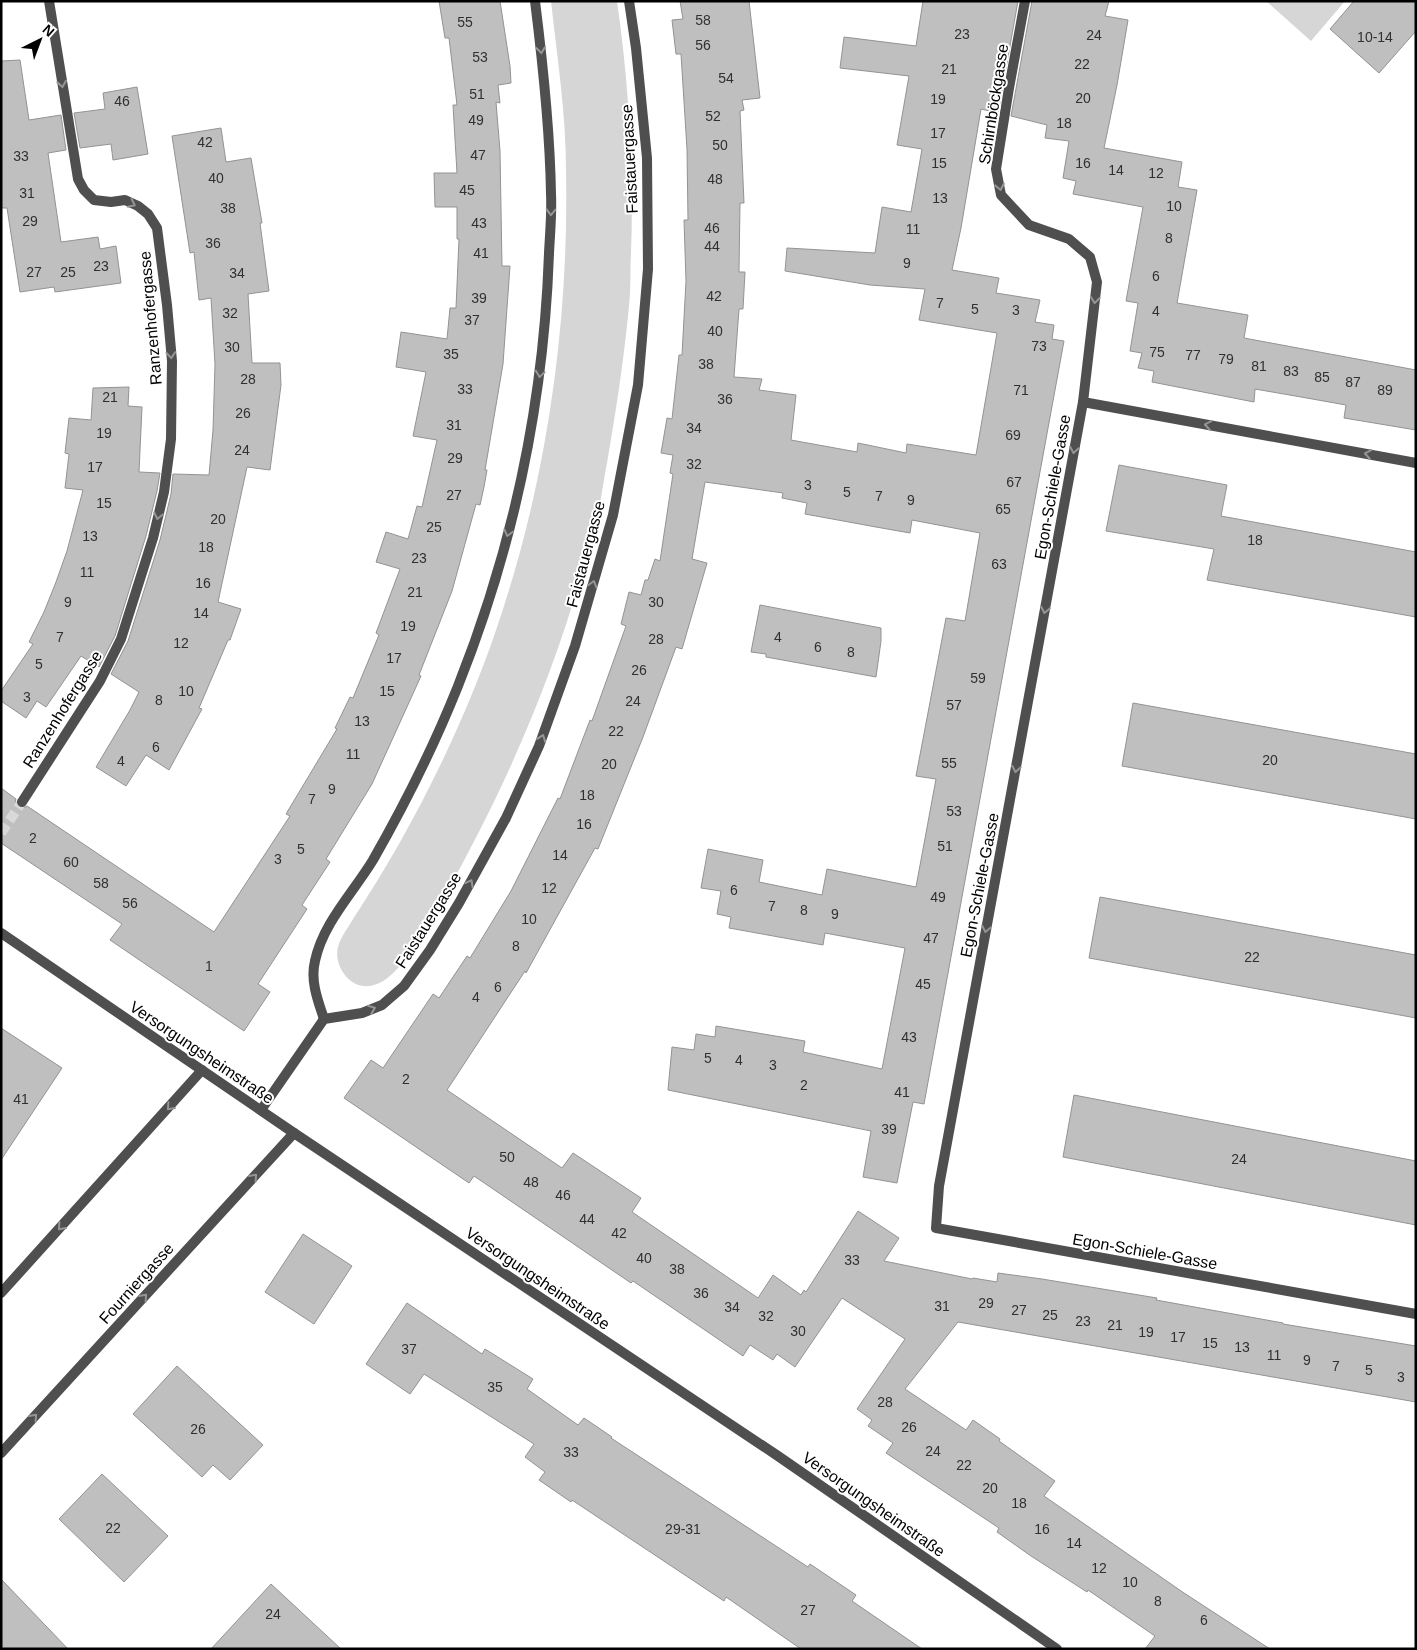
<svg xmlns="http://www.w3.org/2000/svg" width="1417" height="1650" viewBox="0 0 1417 1650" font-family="Helvetica,sans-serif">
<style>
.green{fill:#d6d6d6}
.building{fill:#bfbfbf;stroke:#939393}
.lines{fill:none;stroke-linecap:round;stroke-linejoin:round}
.minor-tunnel{stroke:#d9d9d9;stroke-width:10;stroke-dasharray:10 5;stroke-linecap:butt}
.minor{stroke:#4f4f4f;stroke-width:10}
.oneway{stroke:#959595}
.labels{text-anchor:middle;stroke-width:4;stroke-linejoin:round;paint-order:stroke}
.number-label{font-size:14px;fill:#303030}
.street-label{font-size:16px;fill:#000;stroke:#fff}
</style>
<rect width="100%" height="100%" fill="#fff"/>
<g class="green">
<path d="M551 1H617C629 85 634 169 631 254 630 271 631 289 629 306 624 359 616 411 607 463 603 484 600 505 596 525 592 542 586 559 581 576 546 698 493 814 429 923 417 942 397 979 374 985 352 992 333 967 338 947 341 936 348 928 353 919 415 825 470 714 504 606 549 466 569 316 566 169 566 113 557 57 551 1Z"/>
<polygon points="1266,1 1345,1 1311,41"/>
</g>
<g class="building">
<polygon points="439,1 500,1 510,66 511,83 498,85 500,103 496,102 500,151 502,266 510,266 503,364 485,470 487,470 484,487 480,505 476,504 452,591 419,675 421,676 372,784 326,859 330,862 302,905 307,909 258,984 270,992 244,1031 110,940 122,924 1,843 1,788 16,799 15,802 18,807 22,809 27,806 214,932 290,816 286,814 337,729 335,728 350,697 353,698 379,635 376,633 400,569 376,562 386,532 408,539 417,506 422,507 437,440 413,436 426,372 396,367 401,332 447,339 450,308 456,308 459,239 457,239 457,207 435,207 434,173 457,173 453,105 457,105 449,38 445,38"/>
<polygon points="680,1 749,1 760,98 742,100 744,110 740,111 744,203 740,203 739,272 745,272 743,309 739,309 734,377 762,379 759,390 796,395 791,440 857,452 858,443 906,453 907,444 976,455 997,333 919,320 925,289 870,285 785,271 787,248 875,253 882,207 911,212 922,149 897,145 909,76 840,68 844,37 916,46 923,1 1018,1 998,113 981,109 961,228 952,270 999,278 996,293 1040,300 1035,322 1054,325 1052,339 1064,341 924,1104 913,1102 897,1183 863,1177 871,1131 668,1090 672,1047 694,1050 696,1034 715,1037 716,1026 805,1041 803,1052 882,1069 905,948 825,933 823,945 729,928 731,917 717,914 721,891 701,888 708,849 763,860 759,882 822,895 827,869 916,887 936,779 916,776 946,618 965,621 980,533 912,520 910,533 876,527 805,514 807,503 782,498 783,493 705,482 692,559 707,563 682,649 676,647 643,737 598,849 595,848 526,973 525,971 447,1090 562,1168 573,1153 641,1198 632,1212 758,1298 773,1275 801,1295 804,1290 806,1292 858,1211 899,1238 884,1261 972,1279 973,1278 997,1282 998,1273 1042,1279 1157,1298 1156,1300 1283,1323 1283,1324 1416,1346 1416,1402 958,1322 905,1389 966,1430 973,1420 1000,1439 999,1441 1055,1481 1044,1496 1184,1593 1270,1649 1145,1649 1155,1636 1088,1590 1087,1592 1031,1556 997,1532 999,1528 886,1453 893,1443 868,1426 872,1420 857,1409 905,1339 842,1298 795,1367 777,1354 773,1360 750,1345 743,1356 633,1281 631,1283 474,1176 469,1183 344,1098 371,1060 383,1068 433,994 439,998 467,956 470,958 511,891 558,798 560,799 590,720 592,721 626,626 621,624 629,592 641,595 645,580 648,580 655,559 660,561 673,474 670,473 673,455 661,453 667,418 672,419 679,355 682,355 686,281 684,220 688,220 687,149 681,54 676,54 672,20 683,19"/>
<polygon points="1032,1 1109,1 1105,16 1128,20 1117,85 1104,148 1182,162 1178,187 1197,190 1177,303 1248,315 1244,338 1416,370 1416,430 1344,418 1346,405 1301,397 1255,389 1254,402 1152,382 1154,371 1138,368 1142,353 1130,351 1138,303 1126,301 1143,207 1073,194 1076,181 1063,178 1069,141 1045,138 1047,125 1011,116"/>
<polygon points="1354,1 1416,1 1416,31 1379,73 1330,29"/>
<polygon points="20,60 29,120 61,115 66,150 48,153 61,242 98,237 100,249 116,246 121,283 55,292 54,287 20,292 7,208 1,208 1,61"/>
<polygon points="137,87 148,154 113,160 111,144 80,148 74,113 105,109 103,93"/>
<polygon points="221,128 226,162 251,158 262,223 260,223 269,291 248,294 252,363 280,363 281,385 270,470 247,467 218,602 241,609 230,640 228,640 199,708 202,709 169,770 146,755 126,786 96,767 130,710 139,692 111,674 128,641 160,540 171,494 173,474 209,475 213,430 215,364 211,298 199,300 194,252 190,253 172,136"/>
<polygon points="129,387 128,406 142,407 139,472 160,473 157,491 146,536 115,636 99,667 81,656 46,707 37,701 26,718 1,701 1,691 33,644 29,642 44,612 56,582 67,551 83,490 65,488 69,454 65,453 69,418 91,420 93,388"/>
<polygon points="1119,465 1227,485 1221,516 1416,552 1416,617 1207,580 1214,549 1106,531"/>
<polygon points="760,605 881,628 881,641 876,677 766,657 766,654 751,652"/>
<polygon points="1133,703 1416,754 1416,819 1122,766"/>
<polygon points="1100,897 1416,955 1416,1018 1089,958"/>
<polygon points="1,1028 62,1068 1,1160"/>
<polygon points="1074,1095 1416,1161 1416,1225 1063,1157"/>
<polygon points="303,1234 352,1266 314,1324 265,1292"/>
<polygon points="407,1303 482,1354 485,1349 533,1379 527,1389 578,1425 584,1418 612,1437 611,1438 808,1567 810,1564 856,1595 852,1601 922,1649 801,1649 726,1597 724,1601 572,1500 571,1502 539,1480 545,1472 525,1457 534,1444 424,1374 410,1394 366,1364"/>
<polygon points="177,1366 263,1445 230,1480 213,1465 202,1477 133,1414"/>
<polygon points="102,1474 168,1536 124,1582 59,1519"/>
<polygon points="1,1579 68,1649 1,1649"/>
<polygon points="271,1584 341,1649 211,1649"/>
</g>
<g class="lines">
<polyline class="minor-tunnel" points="1,833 22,802"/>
<g class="minor">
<polyline points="1025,1 1009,88 996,169 1001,195 1029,225 1069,239 1090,257 1097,282 1083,402 939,1186 936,1228 1416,1314"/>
<polyline points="1083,402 1416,463"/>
<polyline points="22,802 100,681 121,639 153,538 164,492 171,439 172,361 167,305 157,228 148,214 138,206 125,200 111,202 94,200 84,190 78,179 49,1"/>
<polyline points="1,933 294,1133 778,1456 1057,1649"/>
<path d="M324 1019C318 1001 310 981 315 961 323 923 353 893 373 860 405 804 434 746 458 686 513 548 544 401 549 253 550 233 552 213 551 194 550 129 543 65 535 1"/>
<polyline points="261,1110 324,1019 362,1013 382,1005 404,986 430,950 459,903 506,818 539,746 575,646 613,515 638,385 648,269 647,158 636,48 629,1"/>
<polyline points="1,1293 202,1070"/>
<polyline points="1,1453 294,1133"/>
</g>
</g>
<defs><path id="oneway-chevron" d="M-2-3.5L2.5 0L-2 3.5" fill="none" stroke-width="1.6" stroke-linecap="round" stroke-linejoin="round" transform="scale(1.25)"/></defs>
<g class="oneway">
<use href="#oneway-chevron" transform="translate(541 50) rotate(83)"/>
<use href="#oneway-chevron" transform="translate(62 84) rotate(81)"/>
<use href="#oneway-chevron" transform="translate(1000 187) rotate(79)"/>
<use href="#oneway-chevron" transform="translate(132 204) rotate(26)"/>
<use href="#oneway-chevron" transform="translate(551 212) rotate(92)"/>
<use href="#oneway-chevron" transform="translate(1095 300) rotate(96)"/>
<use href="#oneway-chevron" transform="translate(171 355) rotate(86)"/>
<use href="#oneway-chevron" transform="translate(540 374) rotate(98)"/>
<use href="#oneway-chevron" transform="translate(1208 425) rotate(-170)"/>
<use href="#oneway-chevron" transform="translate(1074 450) rotate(100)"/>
<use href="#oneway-chevron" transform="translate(1368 454) rotate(-170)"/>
<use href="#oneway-chevron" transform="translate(158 516) rotate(103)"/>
<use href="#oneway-chevron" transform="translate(508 533) rotate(105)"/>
<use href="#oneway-chevron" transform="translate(593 584) rotate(-74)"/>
<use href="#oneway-chevron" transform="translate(1045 610) rotate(101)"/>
<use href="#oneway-chevron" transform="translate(542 738) rotate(-70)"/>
<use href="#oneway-chevron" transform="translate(1016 769) rotate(100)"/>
<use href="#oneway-chevron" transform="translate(470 883) rotate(-61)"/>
<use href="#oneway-chevron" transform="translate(986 929) rotate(101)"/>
<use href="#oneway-chevron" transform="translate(372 1009) rotate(-22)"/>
<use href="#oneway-chevron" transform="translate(170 1107) rotate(132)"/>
<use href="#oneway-chevron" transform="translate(254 1177) rotate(-48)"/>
<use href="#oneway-chevron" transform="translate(61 1227) rotate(132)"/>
<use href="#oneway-chevron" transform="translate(144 1297) rotate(-48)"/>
<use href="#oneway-chevron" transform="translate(34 1417) rotate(-48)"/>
</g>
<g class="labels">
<g class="number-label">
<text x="703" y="25">58</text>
<text x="465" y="27">55</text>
<text x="962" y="39">23</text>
<text x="1094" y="40">24</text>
<text x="1375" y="42">10-14</text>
<text x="703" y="50">56</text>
<text x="480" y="62">53</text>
<text x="1082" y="69">22</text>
<text x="949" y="74">21</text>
<text x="726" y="83">54</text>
<text x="477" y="99">51</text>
<text x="1083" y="103">20</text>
<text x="938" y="104">19</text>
<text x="122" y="106">46</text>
<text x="713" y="121">52</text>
<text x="476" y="125">49</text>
<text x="1064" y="128">18</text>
<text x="938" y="138">17</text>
<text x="205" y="147">42</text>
<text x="720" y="150">50</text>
<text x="478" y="160">47</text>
<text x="21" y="161">33</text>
<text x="939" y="168">15</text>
<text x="1083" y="168">16</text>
<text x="1116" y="175">14</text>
<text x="1156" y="178">12</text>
<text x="216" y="183">40</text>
<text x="715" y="184">48</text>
<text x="467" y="195">45</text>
<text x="27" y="198">31</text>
<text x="940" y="203">13</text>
<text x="1174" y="211">10</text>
<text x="228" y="213">38</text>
<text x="30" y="226">29</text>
<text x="479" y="228">43</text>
<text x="712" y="233">46</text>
<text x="913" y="234">11</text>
<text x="1169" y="243">8</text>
<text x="213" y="248">36</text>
<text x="712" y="251">44</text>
<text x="481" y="258">41</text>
<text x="907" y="268">9</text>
<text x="101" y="271">23</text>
<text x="34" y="277">27</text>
<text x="68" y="277">25</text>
<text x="237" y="278">34</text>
<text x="1156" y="281">6</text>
<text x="714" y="301">42</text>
<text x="479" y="303">39</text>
<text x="940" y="308">7</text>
<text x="975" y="314">5</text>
<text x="1016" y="315">3</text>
<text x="1156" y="316">4</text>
<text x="230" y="318">32</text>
<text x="472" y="325">37</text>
<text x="715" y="336">40</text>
<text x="1039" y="351">73</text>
<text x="232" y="352">30</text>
<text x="1157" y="357">75</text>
<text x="451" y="359">35</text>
<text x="1193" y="360">77</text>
<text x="1226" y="364">79</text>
<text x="706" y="369">38</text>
<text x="1259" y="371">81</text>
<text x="1291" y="376">83</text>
<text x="1322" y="382">85</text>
<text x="248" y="384">28</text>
<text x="1353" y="387">87</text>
<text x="465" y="394">33</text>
<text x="1021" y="395">71</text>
<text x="1385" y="395">89</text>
<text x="110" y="402">21</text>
<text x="725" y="404">36</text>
<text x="243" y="418">26</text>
<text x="454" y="430">31</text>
<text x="694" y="433">34</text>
<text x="104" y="438">19</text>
<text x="1013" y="440">69</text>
<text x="242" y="455">24</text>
<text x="455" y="463">29</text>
<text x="694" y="469">32</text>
<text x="95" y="472">17</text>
<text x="1014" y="487">67</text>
<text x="808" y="490">3</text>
<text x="847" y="497">5</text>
<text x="454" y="500">27</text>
<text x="879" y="501">7</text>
<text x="911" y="505">9</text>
<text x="104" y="508">15</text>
<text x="1003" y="514">65</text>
<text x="218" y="524">20</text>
<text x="434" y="532">25</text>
<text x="90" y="541">13</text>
<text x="1255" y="545">18</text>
<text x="206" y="552">18</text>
<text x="419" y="563">23</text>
<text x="999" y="569">63</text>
<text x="87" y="577">11</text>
<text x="203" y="588">16</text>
<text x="415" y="597">21</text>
<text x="68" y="607">9</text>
<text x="656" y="607">30</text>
<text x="201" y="618">14</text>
<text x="408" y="631">19</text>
<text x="60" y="642">7</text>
<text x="778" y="642">4</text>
<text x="656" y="644">28</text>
<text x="181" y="648">12</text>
<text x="818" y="652">6</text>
<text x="851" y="657">8</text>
<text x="394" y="663">17</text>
<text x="39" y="669">5</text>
<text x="639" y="675">26</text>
<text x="978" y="683">59</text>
<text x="186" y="696">10</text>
<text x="387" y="696">15</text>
<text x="27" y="702">3</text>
<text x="159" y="705">8</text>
<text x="633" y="706">24</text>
<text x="954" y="710">57</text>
<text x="362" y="726">13</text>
<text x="616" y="736">22</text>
<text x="156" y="752">6</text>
<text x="353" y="759">11</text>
<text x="1270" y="765">20</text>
<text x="121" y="766">4</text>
<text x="949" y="768">55</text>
<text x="609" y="769">20</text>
<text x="332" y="794">9</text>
<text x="587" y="800">18</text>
<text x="312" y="804">7</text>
<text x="954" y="816">53</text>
<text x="584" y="829">16</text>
<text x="33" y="843">2</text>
<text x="945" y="851">51</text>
<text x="301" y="854">5</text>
<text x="560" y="860">14</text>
<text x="278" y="864">3</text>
<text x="71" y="867">60</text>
<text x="101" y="888">58</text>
<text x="549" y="893">12</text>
<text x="734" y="895">6</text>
<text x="938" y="902">49</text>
<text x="130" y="908">56</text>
<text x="772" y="911">7</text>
<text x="804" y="915">8</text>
<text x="835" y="919">9</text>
<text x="529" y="924">10</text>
<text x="931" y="943">47</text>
<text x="516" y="951">8</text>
<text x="1252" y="962">22</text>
<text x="209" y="971">1</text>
<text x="923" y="989">45</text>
<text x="498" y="992">6</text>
<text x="476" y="1002">4</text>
<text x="909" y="1042">43</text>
<text x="708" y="1063">5</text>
<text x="739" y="1065">4</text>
<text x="773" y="1070">3</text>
<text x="406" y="1084">2</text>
<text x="804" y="1090">2</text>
<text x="902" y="1097">41</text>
<text x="21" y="1104">41</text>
<text x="889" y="1134">39</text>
<text x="507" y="1162">50</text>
<text x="1239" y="1164">24</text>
<text x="531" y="1187">48</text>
<text x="563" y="1200">46</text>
<text x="587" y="1224">44</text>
<text x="619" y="1238">42</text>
<text x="644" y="1263">40</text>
<text x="852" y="1265">33</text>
<text x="677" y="1274">38</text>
<text x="701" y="1298">36</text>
<text x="986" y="1308">29</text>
<text x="942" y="1311">31</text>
<text x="732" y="1312">34</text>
<text x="1019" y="1315">27</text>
<text x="1050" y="1320">25</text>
<text x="766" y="1321">32</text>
<text x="1083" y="1326">23</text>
<text x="1115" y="1330">21</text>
<text x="798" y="1336">30</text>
<text x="1146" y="1337">19</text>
<text x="1178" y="1342">17</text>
<text x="1210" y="1348">15</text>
<text x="1242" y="1352">13</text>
<text x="409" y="1354">37</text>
<text x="1274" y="1360">11</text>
<text x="1307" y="1365">9</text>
<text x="1336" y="1371">7</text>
<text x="1369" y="1375">5</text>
<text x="1401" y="1382">3</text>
<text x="495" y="1392">35</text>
<text x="885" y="1407">28</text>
<text x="909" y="1432">26</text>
<text x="198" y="1434">26</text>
<text x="933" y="1456">24</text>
<text x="571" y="1457">33</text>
<text x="964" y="1470">22</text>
<text x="990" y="1493">20</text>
<text x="1019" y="1508">18</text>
<text x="113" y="1533">22</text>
<text x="683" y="1534">29-31</text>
<text x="1042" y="1534">16</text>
<text x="1074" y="1548">14</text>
<text x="1099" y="1573">12</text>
<text x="1130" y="1587">10</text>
<text x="1158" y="1606">8</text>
<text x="808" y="1615">27</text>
<text x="273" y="1619">24</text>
<text x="1204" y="1625">6</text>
</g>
<g class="street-label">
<text transform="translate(993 104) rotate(-81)" y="6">Schirnböckgasse</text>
<text transform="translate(629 159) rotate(-93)" y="6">Faistauergasse</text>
<text transform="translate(150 318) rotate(-95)" y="6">Ranzenhofergasse</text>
<text transform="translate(1052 487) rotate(-80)" y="6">Egon-Schiele-Gasse</text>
<text transform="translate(585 554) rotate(-75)" y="6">Faistauergasse</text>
<text transform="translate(62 709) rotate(-58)" y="6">Ranzenhofergasse</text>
<text transform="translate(979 885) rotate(-79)" y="6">Egon-Schiele-Gasse</text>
<text transform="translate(428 920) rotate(-58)" y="6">Faistauergasse</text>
<text transform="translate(202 1052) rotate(34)" y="6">Versorgungsheimstraße</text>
<text transform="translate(1145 1251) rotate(10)" y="6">Egon-Schiele-Gasse</text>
<text transform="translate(538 1278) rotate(34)" y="6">Versorgungsheimstraße</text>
<text transform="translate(136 1283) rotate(-48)" y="6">Fourniergasse</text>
<text transform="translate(874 1504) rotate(35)" y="6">Versorgungsheimstraße</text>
</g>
</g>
<rect width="1417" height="1650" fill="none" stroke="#000000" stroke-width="5"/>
<g transform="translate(40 40) rotate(42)" stroke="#ffffff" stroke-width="4" paint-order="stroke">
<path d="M0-4L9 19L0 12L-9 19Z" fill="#000000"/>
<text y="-8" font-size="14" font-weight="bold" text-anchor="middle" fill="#000000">N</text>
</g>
</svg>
